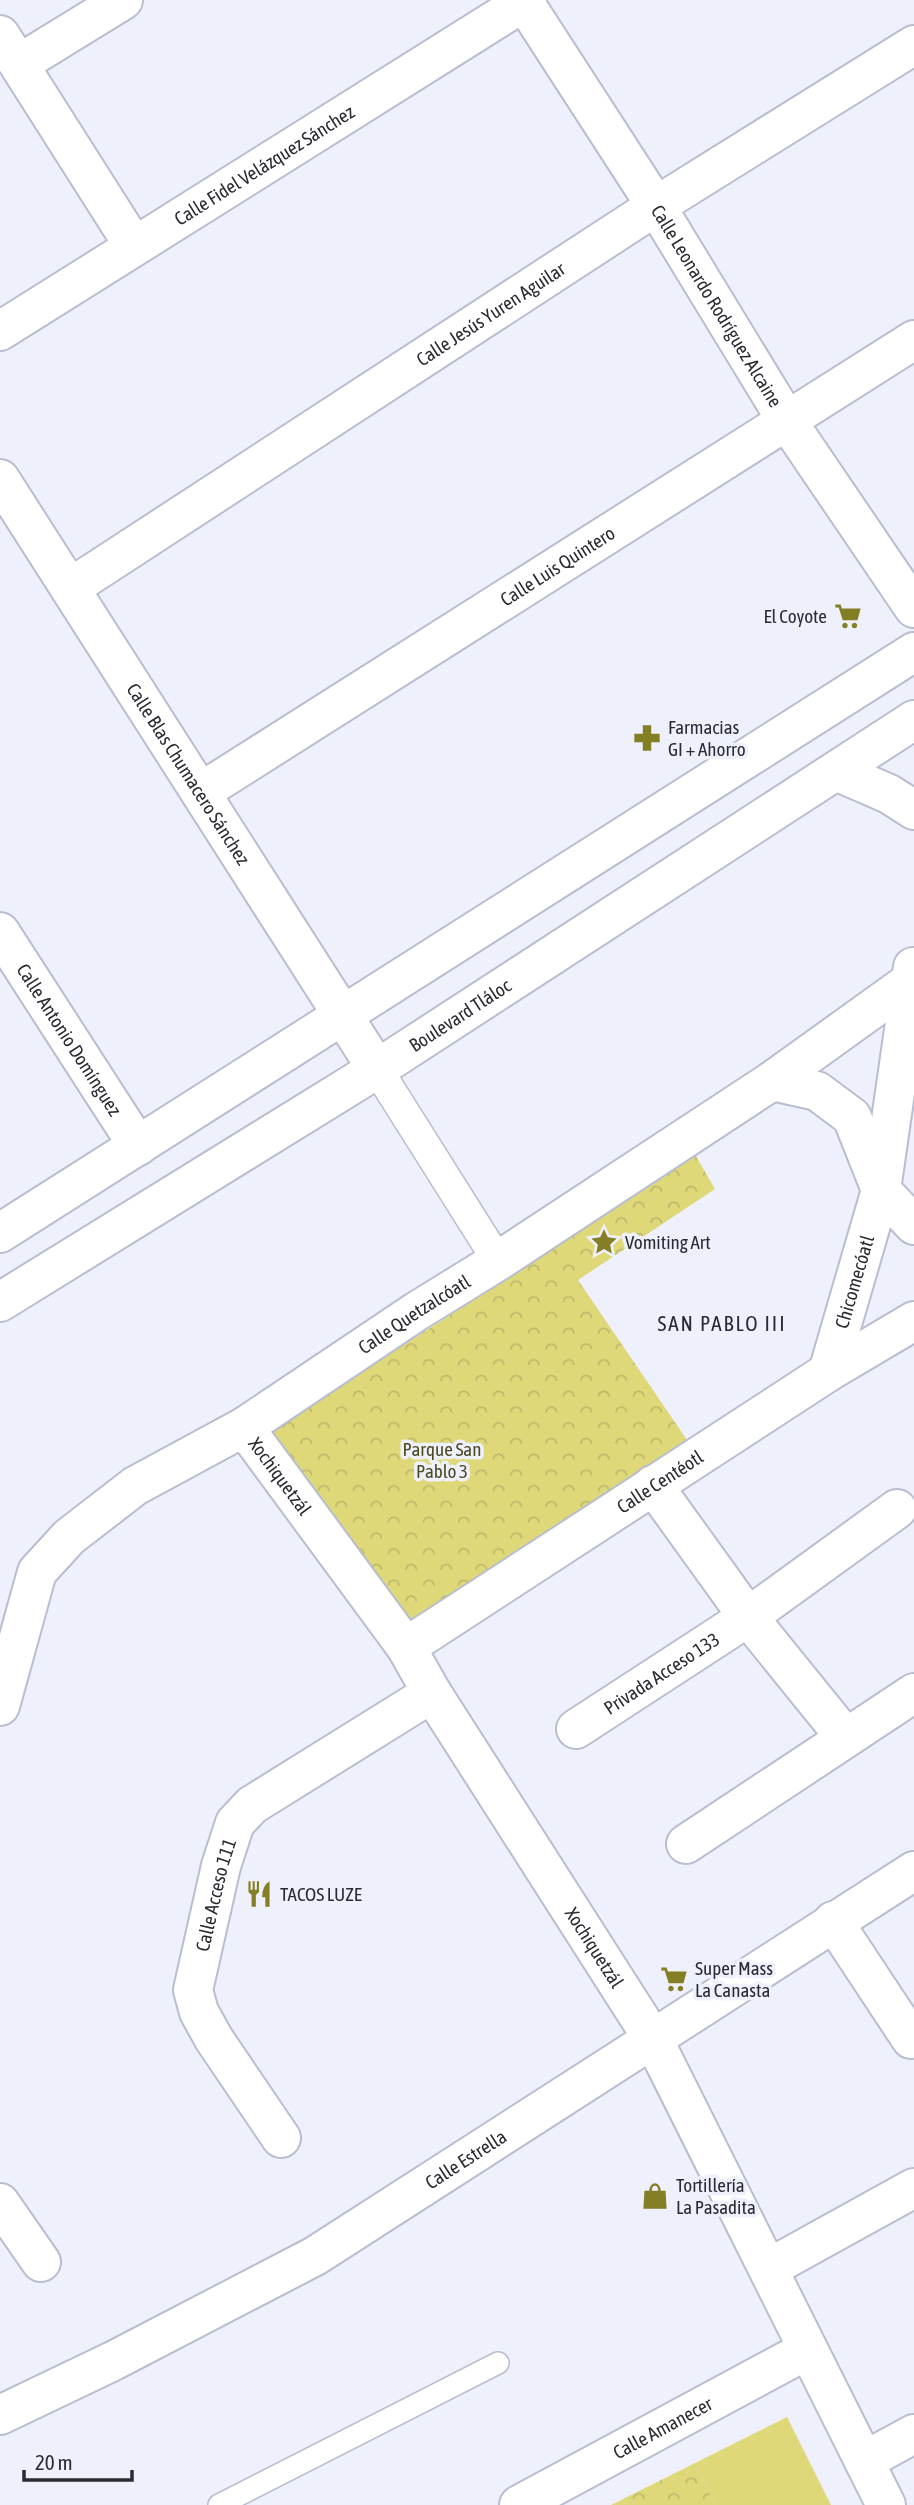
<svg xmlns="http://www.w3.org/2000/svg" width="914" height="2505" viewBox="0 0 914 2505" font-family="'Asap Condensed',sans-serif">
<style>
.park{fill:url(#park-crowns)}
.garden{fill:#ded879}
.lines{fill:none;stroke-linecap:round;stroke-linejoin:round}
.service-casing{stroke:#b8becf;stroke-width:24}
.pedestrian-casing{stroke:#b8becf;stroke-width:33}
.minor-casing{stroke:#b8becf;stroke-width:42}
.tertiary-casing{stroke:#b8becf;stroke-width:42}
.service{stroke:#fff;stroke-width:21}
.pedestrian{stroke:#fff;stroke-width:30}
.minor{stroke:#fff;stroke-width:38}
.tertiary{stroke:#fff;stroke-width:38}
.labels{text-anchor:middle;stroke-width:7;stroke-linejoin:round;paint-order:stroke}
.street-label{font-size:19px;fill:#292b31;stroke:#eef1fc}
.poi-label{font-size:19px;fill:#292b31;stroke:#eef1fc;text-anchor:start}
.park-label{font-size:19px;fill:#4c4920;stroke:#eef1fc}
.neighbourhood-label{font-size:21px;letter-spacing:2px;fill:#292b31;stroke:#eef1fc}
</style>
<defs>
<pattern id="park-crowns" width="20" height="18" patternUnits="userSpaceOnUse" patternTransform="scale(1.75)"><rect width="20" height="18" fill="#ded879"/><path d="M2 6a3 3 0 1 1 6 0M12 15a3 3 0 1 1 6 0" fill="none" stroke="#beba69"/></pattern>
</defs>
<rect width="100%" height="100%" fill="#eef1fc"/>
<g class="park">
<polygon points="696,1156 715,1189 578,1280 687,1440 411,1621 269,1432"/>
<polygon points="695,2463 716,2505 611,2505"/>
</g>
<polygon class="garden" points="787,2417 831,2505 716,2505 695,2463"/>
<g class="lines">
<defs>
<polyline id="service" points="219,2505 498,2363"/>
<polyline id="pedestrian" points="377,1069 498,1261"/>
<g id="minor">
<path id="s1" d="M524 2 656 206 787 421 914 608"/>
<polyline points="0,35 134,246"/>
<polyline points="19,64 123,0"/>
<path id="s2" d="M0 331 527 0"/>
<path id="s3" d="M0 479 377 1069"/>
<path id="s4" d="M70 588 656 206 914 45"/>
<polyline points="836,771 889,794 914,810"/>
<path id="s5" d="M201 792 914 340"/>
<path id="s6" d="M0 932 138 1146"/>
<polyline points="772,1081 817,1091 852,1117 881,1190 914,1225"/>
<path id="s7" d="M828 1372 881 1190 913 967"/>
<path id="s8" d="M244 1427 406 1647 432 1693 653 2039 886 2505"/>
<polyline points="653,1485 748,1617 846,1738"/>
<path id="s9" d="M406 1647 828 1372 914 1321"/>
<path id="s10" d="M0 1706 37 1572 69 1537 135 1486 244 1427 417 1311 498 1261 772 1081 911 981"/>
<path id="s11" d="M576 1729 748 1617 897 1509"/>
<polyline points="686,1844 914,1693"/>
<polyline points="833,1921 911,2039"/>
<path id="s12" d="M281 2138 214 2039 199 2012 193 1990 221 1866 235 1823 252 1805 432 1693"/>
<polyline points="0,2203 41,2262"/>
<polyline points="769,2268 914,2188"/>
<path id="s13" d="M0 2415 113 2361 315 2256 914 1871"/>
<polyline points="864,2461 914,2434"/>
<path id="s14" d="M519 2505 807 2350"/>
</g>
<g id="tertiary">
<polyline points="0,1233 914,652"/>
<path id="s15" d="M0 1302 377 1069 914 720"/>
</g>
</defs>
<use href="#service" class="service-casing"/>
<use href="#pedestrian" class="pedestrian-casing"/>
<use href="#minor" class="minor-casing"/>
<use href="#tertiary" class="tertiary-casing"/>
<use href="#service" class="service"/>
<use href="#pedestrian" class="pedestrian"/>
<use href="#minor" class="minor"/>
<use href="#tertiary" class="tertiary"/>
</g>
<defs>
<symbol id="supermarket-bare" viewBox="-9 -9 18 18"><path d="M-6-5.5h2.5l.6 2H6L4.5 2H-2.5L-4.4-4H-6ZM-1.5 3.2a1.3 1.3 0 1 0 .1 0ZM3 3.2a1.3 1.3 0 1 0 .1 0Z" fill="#847e25" stroke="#eef1fc" stroke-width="2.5" paint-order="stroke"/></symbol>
<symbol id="pharmacy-bare" viewBox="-9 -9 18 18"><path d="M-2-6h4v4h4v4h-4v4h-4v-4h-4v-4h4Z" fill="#847e25" stroke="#eef1fc" stroke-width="2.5" paint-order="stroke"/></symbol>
<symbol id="sight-bare" viewBox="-9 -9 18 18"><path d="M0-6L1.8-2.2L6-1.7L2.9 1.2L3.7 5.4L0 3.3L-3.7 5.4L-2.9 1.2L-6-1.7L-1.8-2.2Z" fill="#847e25" stroke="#eef1fc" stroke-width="2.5" paint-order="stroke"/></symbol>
<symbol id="restaurant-bare" viewBox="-9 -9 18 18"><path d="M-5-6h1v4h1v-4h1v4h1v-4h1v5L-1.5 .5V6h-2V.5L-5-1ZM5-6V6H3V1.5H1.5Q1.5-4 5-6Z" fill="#847e25" stroke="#eef1fc" stroke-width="2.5" paint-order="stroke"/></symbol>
<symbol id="shop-bare" viewBox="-9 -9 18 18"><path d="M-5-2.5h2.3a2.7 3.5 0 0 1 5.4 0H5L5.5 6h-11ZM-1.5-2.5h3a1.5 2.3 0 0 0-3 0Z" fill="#847e25" stroke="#eef1fc" stroke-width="2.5" paint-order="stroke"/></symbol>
</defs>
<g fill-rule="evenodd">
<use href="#supermarket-bare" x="829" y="597" width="38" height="38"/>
<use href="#pharmacy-bare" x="628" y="719" width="38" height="38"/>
<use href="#sight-bare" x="585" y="1223" width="38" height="38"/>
<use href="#restaurant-bare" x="240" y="1875" width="38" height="38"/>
<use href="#supermarket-bare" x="655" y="1960" width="38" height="38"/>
<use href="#shop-bare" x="636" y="2177" width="38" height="38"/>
</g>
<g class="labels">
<g class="street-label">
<text dy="7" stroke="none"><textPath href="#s2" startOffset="312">Calle Fidel Velázquez Sánchez</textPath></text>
<text dy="7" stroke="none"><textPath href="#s1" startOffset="360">Calle Leonardo Rodríguez Alcaine</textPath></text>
<text dy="7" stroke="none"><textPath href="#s4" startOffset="502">Calle Jesús Yuren Aguilar</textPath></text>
<text dy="7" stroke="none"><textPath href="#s5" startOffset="422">Calle Luis Quintero</textPath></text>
<text dy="7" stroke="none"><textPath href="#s3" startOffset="350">Calle Blas Chumacero Sánchez</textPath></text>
<text dy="7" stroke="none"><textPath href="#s15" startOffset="542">Boulevard Tláloc</textPath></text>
<text dy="7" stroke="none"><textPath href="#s6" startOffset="128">Calle Antonio Domínguez</textPath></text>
<text dy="7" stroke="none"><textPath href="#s7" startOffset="94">Chicomecóatl</textPath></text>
<text dy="7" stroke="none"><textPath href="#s10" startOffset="598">Calle Quetzalcóatl</textPath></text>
<text dy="7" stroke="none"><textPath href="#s8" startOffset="61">Xochiquetzál</textPath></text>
<text dy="7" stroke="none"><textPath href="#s9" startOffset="303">Calle Centéotl</textPath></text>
<text dy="7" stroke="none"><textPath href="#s11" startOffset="102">Privada Acceso 133</textPath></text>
<text dy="7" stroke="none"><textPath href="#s12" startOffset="271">Calle Acceso 111</textPath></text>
<text dy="7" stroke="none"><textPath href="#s8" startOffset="628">Xochiquetzál</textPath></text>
<text dy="7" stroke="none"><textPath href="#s13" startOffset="532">Calle Estrella</textPath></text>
<text dy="7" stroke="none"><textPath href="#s14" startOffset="163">Calle Amanecer</textPath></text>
</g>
<g class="poi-label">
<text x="827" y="623" text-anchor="end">El Coyote</text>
<text x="668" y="734">Farmacias<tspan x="668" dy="22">GI + Ahorro</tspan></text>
<text x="625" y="1249">Vomiting Art</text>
<text x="280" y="1901">TACOS LUZE</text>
<text x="695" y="1975">Super Mass<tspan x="695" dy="22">La Canasta</tspan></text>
<text x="676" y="2192">Tortillería<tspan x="676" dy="22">La Pasadita</tspan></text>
</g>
<g class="park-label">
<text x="442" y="1456">Parque San<tspan x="442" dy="22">Pablo 3</tspan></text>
</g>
<g class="neighbourhood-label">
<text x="722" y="1331">SAN PABLO III</text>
</g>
</g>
<path d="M24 2470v10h108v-10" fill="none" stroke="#292b31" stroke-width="3.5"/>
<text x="35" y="2470" font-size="21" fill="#292b31" stroke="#eef1fc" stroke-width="5" paint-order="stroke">20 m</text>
</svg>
